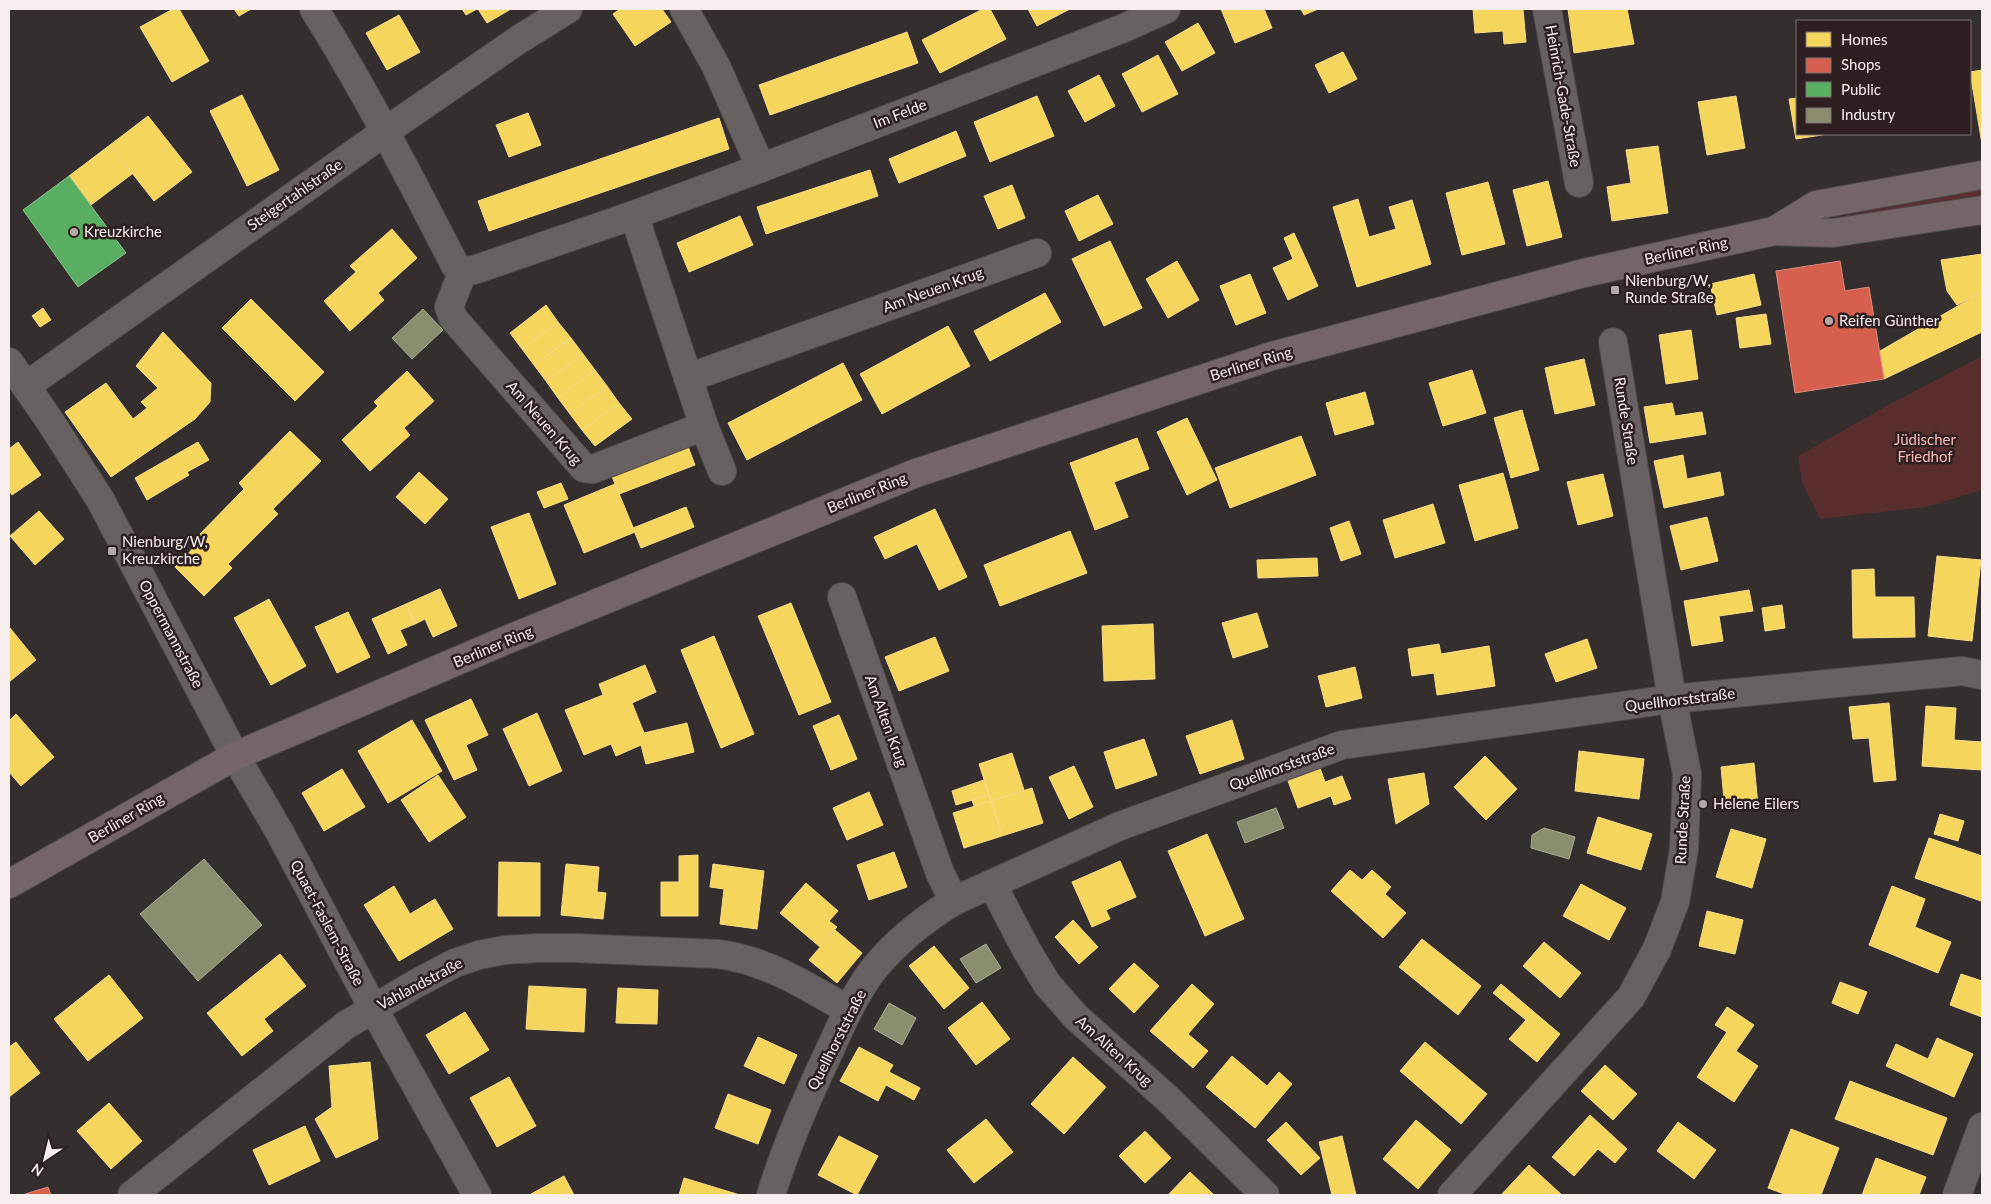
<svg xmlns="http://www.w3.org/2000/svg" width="1991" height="1204" viewBox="0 0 1991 1204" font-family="Lato,sans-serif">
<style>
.green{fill:#5a2e2f}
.homes{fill:#f6d55c;stroke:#f7dc88}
.shops{fill:#d6604d;stroke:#e08b7d}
.public{fill:#5aae61;stroke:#89c18b}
.industry{fill:#8c8c6e;stroke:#aca994}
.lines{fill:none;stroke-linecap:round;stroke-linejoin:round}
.street-casing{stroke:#504a4a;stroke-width:30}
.primary-casing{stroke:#504a4a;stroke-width:30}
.street{stroke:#676161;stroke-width:28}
.primary{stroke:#746566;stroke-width:28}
.poi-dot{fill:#b3abab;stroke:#2e2020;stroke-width:2}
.labels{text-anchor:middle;stroke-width:5;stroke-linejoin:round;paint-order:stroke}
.street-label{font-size:15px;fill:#f8eeee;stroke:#2e2020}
.poi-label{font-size:15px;fill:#f8eeee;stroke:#2e2020;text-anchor:start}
.park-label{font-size:15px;fill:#fdb9b8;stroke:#2e2020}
</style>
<rect width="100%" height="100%" fill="#342e2e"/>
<g class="green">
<polygon points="1982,189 1982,203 1808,223"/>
<polygon points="1982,356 1982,490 1926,507 1820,519 1802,482 1798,456 1892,403"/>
</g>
<g class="homes">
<polygon points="173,9 179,9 209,61 172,82 140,27"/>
<polygon points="234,9 251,9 239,16"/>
<polygon points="462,9 477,9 466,15"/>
<polygon points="478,9 511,9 487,23"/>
<polygon points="620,9 662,9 671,22 635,46 613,14"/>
<polygon points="983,9 990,9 1006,39 940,73 922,40"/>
<polygon points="1028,9 1070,9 1037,26"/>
<polygon points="1221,9 1264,9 1272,28 1235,43"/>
<polygon points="1301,9 1318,9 1304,15"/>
<polygon points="1473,9 1523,9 1526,42 1504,44 1503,31 1475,33"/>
<polygon points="1568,9 1627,9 1634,44 1574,53"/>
<polygon points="399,15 420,52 387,70 366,33"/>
<polygon points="1198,23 1215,53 1182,71 1165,42"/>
<polygon points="907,32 918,63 770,115 759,85"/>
<polygon points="1343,52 1357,79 1329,93 1315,65"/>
<polygon points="1158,55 1178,94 1142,112 1122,74"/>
<polygon points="1982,70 1982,144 1970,72"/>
<polygon points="1099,75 1115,106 1085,122 1068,91"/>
<polygon points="242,95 279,170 247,186 210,111"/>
<polygon points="1037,96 1054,136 990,162 974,122"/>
<polygon points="1736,96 1745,148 1707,155 1698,102"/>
<polygon points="1797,98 1797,134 1828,134 1796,139 1789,99"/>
<polygon points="528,113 541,145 509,157 496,125"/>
<polygon points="148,116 192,172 154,201 110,145"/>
<polygon points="719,118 729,149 489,231 478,201"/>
<polygon points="956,131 966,156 899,183 889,159"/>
<polygon points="110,145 132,174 91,205 69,176"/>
<polygon points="1658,146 1668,213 1612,221 1607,187 1631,183 1626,150"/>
<polygon points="870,170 878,196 766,234 757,207"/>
<polygon points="1548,181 1562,237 1527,246 1513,190"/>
<polygon points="1488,182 1505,244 1462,255 1446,193"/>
<polygon points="1012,185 1025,218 998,229 984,196"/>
<polygon points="1098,195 1113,224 1079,241 1065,211"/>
<polygon points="1358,199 1369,237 1396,229 1389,207 1412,200 1431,264 1357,287 1333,207"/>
<polygon points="740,216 753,245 689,272 677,243"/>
<polygon points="392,229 417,258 378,293 384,300 350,331 324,301 356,272 350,266"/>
<polygon points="1294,233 1318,286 1288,300 1273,268 1293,259 1284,238"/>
<polygon points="1110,241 1142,308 1104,326 1072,259"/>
<polygon points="1982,254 1982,292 1957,305 1947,291 1941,260"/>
<polygon points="1177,261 1199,300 1168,318 1146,279"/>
<polygon points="1250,274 1266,313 1236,325 1220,286"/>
<polygon points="1754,274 1761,305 1717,315 1710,284"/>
<polygon points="1982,292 1982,332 1884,379 1880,351"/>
<polygon points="1045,293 1061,322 990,361 974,331"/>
<polygon points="251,299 324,372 295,401 222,328"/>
<polygon points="546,305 558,322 522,349 510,333"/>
<polygon points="43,308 51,320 40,327 32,316"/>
<polygon points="1766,314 1771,344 1740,348 1736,318"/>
<polygon points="558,322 571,338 534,365 522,349"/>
<polygon points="948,326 970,366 882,414 860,374"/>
<polygon points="1691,330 1698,379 1666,384 1659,335"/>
<polygon points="163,332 211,383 210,402 195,419 111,477 65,412 106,383 133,419 147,408 141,402 158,388 136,366"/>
<polygon points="571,338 583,354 546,381 534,365"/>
<polygon points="583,354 595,370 558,398 546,381"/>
<polygon points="1584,359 1595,405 1555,414 1545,368"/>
<polygon points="843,363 862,400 747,460 728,423"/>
<polygon points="595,370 607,386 570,414 558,398"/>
<polygon points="1472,370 1486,413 1443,426 1429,383"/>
<polygon points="407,371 434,401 404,428 410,435 370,471 342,440 378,406 374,402"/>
<polygon points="607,386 619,403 582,430 570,414"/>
<polygon points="1365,392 1374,424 1335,435 1326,403"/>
<polygon points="619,403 632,419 595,446 582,430"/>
<polygon points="1672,403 1675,416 1702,412 1706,434 1650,443 1644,407"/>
<polygon points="1522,410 1539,470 1511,478 1494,418"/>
<polygon points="1187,418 1217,480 1187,495 1157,432"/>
<polygon points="290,431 321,461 273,509 278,514 228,564 232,568 204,596 175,567 202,539 198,536 244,489 239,483"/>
<polygon points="1301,436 1316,475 1230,508 1215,468"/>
<polygon points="1137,438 1149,469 1114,482 1128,517 1095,530 1070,463"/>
<polygon points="18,442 41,475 12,495 9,490 9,449"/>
<polygon points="198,442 209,460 187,472 189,475 147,500 135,478"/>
<polygon points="687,444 695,465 619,494 611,474"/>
<polygon points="1683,455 1687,479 1720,472 1724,495 1664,508 1654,461"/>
<polygon points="419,472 448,499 425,524 396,497"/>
<polygon points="1503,473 1518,528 1475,541 1459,485"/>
<polygon points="1603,474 1613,516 1578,525 1567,482"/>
<polygon points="561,483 568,499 544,508 537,492"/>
<polygon points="615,484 635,532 584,553 564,505"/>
<polygon points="1433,504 1445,543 1395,558 1383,520"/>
<polygon points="686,507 694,527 641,548 633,528"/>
<polygon points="935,509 967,577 939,590 917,544 885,559 874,537"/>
<polygon points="39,511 64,539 35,565 10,536"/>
<polygon points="529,513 556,584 519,599 491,527"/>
<polygon points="1707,517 1718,561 1681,570 1670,526"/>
<polygon points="1349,521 1361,554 1341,561 1330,528"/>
<polygon points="1070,531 1087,573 1000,606 984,565"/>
<polygon points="1937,556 1981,560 1972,641 1928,636"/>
<polygon points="1317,558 1318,576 1258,578 1257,560"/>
<polygon points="1874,569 1875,597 1914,597 1915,637 1853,638 1852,570"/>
<polygon points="440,589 457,626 433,637 425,619 415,624 406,604"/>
<polygon points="1749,590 1753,611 1719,616 1723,641 1692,646 1684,601"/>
<polygon points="269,599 306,666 271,685 234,618"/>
<polygon points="791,603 831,702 799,715 758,616"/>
<polygon points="406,604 415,624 400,630 407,645 388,654 372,619"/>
<polygon points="1782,605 1785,628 1765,631 1762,608"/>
<polygon points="348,612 370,657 337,673 315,627"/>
<polygon points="1257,613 1268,647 1233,658 1222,623"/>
<polygon points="1153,624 1155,679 1104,681 1102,626"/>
<polygon points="10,628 36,660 9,682 9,630"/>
<polygon points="714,636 754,734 721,748 681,650"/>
<polygon points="935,637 949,671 899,691 885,657"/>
<polygon points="1587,639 1597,668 1556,682 1545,654"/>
<polygon points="1439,644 1441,654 1489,646 1495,686 1437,695 1434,673 1412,676 1408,649"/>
<polygon points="645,665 656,692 632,703 644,733 687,723 694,752 646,764 641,745 616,756 611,744 584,755 565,710 603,695 599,684"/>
<polygon points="1355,667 1362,698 1326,707 1318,676"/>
<polygon points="471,699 488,735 466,745 477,770 454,780 425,720"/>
<polygon points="1889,703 1896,780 1874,782 1869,738 1853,739 1849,707"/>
<polygon points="1926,706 1956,708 1954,740 1982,742 1982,770 1922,766"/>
<polygon points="537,713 562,771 529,786 503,729"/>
<polygon points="16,714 54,757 21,786 9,772 9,721"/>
<polygon points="839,715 857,759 831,770 813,726"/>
<polygon points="412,720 442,771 388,803 358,751"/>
<polygon points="1232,720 1244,759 1200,774 1186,736"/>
<polygon points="1144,739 1157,775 1116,789 1104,752"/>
<polygon points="1579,751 1644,759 1639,799 1575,791"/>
<polygon points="1012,753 1024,790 991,801 979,764"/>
<polygon points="1485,756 1517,789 1486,820 1454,787"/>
<polygon points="1754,763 1758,806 1725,810 1721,767"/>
<polygon points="1074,766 1093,807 1069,819 1049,777"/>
<polygon points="1320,768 1325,782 1342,776 1351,799 1334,805 1331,796 1298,808 1288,781"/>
<polygon points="342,769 365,807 324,831 302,793"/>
<polygon points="1424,773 1429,804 1396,824 1388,779"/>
<polygon points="438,775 466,817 429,842 401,800"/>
<polygon points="984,780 989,795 956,805 952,791"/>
<polygon points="1032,788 1043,823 1002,836 991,801"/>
<polygon points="869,792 883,825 847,840 833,808"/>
<polygon points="989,795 991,801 974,806 972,800"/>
<polygon points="991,801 1002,836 964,848 953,813"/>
<polygon points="1940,814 1964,821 1958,841 1934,834"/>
<polygon points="1598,817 1652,834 1641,870 1587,853"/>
<polygon points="1731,829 1766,839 1752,888 1716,877"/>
<polygon points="1207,834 1244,919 1205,936 1168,851"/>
<polygon points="1929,838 1982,856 1982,896 1981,901 1915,878"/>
<polygon points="894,852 907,887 869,900 857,865"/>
<polygon points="698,855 698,916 661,916 661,882 679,882 679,856"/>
<polygon points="1120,861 1136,897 1106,910 1110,919 1092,927 1072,882"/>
<polygon points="499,862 540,863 540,916 498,916"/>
<polygon points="566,864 599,867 597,892 606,893 603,919 561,915"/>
<polygon points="713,864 764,871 757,929 720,924 724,889 710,887"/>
<polygon points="1350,870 1362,880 1372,870 1391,887 1385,894 1406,913 1383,938 1331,891"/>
<polygon points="806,883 838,911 829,921 837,927 820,947 780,913"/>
<polygon points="1581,884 1626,908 1609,940 1563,916"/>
<polygon points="394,886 410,914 435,899 453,929 399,961 364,905"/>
<polygon points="1892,886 1925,899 1915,927 1951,942 1938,973 1869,945"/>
<polygon points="1707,911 1743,920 1735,954 1699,946"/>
<polygon points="1073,920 1098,947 1079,964 1055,937"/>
<polygon points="835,930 862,953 837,983 809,960"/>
<polygon points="1422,939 1481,986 1458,1015 1399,967"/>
<polygon points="1544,942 1581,973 1560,998 1523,966"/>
<polygon points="934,946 969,988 944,1009 909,966"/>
<polygon points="280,954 306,986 264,1019 273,1031 242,1056 207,1013"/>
<polygon points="1134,963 1159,986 1134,1013 1109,989"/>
<polygon points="1961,974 1982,981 1982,1017 1950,1005"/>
<polygon points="109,975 143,1018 88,1061 54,1019"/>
<polygon points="1840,982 1867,992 1858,1014 1832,1003"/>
<polygon points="1192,984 1214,1004 1188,1034 1208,1051 1193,1068 1150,1031"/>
<polygon points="1501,984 1560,1034 1537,1062 1509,1039 1526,1020 1493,993"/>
<polygon points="529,986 586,989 584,1032 526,1029"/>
<polygon points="618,988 658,990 657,1024 616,1023"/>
<polygon points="982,1002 1010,1039 976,1065 948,1028"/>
<polygon points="1727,1007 1754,1025 1736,1051 1758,1066 1734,1102 1697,1077 1727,1032 1715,1025"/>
<polygon points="465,1012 489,1050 449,1074 426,1035"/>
<polygon points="758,1037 797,1055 784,1084 744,1066"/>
<polygon points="1937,1038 1973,1054 1954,1097 1886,1066 1896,1044 1928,1059"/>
<polygon points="16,1042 40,1073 9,1097 9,1047"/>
<polygon points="1425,1042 1487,1094 1461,1124 1400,1071"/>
<polygon points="859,1047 893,1065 889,1072 920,1088 914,1100 886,1085 878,1101 840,1081"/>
<polygon points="1232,1056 1267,1086 1279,1072 1292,1084 1255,1128 1206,1087"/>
<polygon points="1073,1057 1106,1087 1064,1134 1031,1104"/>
<polygon points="370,1062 378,1139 336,1158 315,1119 332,1107 329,1066"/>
<polygon points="1605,1065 1637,1094 1613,1120 1581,1091"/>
<polygon points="509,1077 536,1126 497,1147 470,1098"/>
<polygon points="1850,1081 1947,1118 1933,1155 1835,1119"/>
<polygon points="728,1094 771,1110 758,1144 715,1128"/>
<polygon points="109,1103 142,1141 111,1169 77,1131"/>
<polygon points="1590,1115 1627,1149 1615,1163 1598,1149 1574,1176 1552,1157"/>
<polygon points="986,1119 1013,1152 974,1183 947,1150"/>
<polygon points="1416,1120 1451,1150 1418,1189 1383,1159"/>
<polygon points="1286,1122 1320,1158 1301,1175 1267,1140"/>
<polygon points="1678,1122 1716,1150 1694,1179 1657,1151"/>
<polygon points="305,1126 320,1161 269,1185 253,1150"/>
<polygon points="1791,1129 1839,1148 1821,1195 1787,1195 1768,1188"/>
<polygon points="1145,1131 1171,1158 1145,1183 1119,1156"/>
<polygon points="839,1136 878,1156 857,1195 818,1175"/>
<polygon points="1342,1136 1356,1195 1332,1195 1319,1142"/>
<polygon points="1876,1158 1926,1177 1919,1195 1862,1195"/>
<polygon points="1529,1165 1562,1195 1501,1195"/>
<polygon points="1190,1172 1214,1195 1168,1195"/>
<polygon points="564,1176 574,1195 532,1195 531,1194"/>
<polygon points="684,1178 740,1195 679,1195"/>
</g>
<g class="shops">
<polygon points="1840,261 1845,291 1869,287 1884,379 1795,393 1776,271"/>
<polygon points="48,1187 51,1195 22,1195"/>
</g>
<polygon class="public" points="69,176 126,253 78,287 23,210"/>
<g class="industry">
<polygon points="423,309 443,330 412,359 392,338"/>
<polygon points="1276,808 1284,828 1245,843 1237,822"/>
<polygon points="1544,828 1575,837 1569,859 1531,848 1532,835"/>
<polygon points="204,859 262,925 198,981 140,914"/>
<polygon points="986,944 1001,968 976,983 960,959"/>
<polygon points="889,1003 916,1018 902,1045 874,1029"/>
</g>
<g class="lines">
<defs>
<g id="street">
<path d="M314 9C366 92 410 178 455 265L463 271 474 270 634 215 761 168 1124 28 1166 9"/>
<polyline points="684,9 716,66 761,168"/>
<polyline points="1547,9 1579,183"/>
<polyline points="634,215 704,426 722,471"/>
<polyline points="463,271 449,307 453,318 584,468 593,469 704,426"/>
<polyline points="9,362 50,421 101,501 235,756 279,831 373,1008 477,1195"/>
<polyline points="688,378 1037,253"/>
<polyline points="26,386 386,131 518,40 568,9"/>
<polyline points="842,597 940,873 954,901"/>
<polyline points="992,884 1026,949 1047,984 1076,1017 1168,1099 1265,1195"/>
<path d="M132 1195 346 1025 417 983 455 963 479 955 505 950 539 948H575L718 954C766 960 807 986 848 1010"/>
<path d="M771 1195C786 1146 806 1100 828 1054 841 1025 854 995 873 970 896 941 923 920 954 901L1120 826 1342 745 1672 699 1962 671 1982 675"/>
<polyline points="1452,1195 1631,997 1657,949 1675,902 1684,849 1687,774 1672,699 1613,342"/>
<polyline points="1957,1195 1982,1127"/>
</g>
<g id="primary">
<polyline points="1774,231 1816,205 1982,175"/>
<polyline points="9,884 235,756 504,641 916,473 1272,356 1584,273 1774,231 1833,233 1982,210"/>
</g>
</defs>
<use href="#street" class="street-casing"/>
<use href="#primary" class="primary-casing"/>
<use href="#street" class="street"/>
<use href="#primary" class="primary"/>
</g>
<g class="poi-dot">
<circle cx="74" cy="232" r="5"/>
<rect x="1610" y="285" width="10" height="10" rx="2.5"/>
<circle cx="1829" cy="321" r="5"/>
<rect x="107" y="546" width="10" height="10" rx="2.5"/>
<circle cx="1703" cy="804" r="5"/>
</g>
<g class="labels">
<g class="street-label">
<text transform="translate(1563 96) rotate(80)" y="5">Heinrich-Gade-Straße</text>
<text transform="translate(900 114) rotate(-21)" y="5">Im Felde</text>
<text transform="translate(295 195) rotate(-35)" y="5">Steigertahlstraße</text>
<text transform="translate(1686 251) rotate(-12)" y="5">Berliner Ring</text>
<text transform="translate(933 290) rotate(-20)" y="5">Am Neuen Krug</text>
<text transform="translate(1251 364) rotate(-17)" y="5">Berliner Ring</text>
<text transform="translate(1626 421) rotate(81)" y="5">Runde Straße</text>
<text transform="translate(544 423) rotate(49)" y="5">Am Neuen Krug</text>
<text transform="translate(867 493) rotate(-22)" y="5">Berliner Ring</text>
<text transform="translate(171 634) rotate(62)" y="5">Oppermannstraße</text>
<text transform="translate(493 647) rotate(-23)" y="5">Berliner Ring</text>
<text transform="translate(1680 700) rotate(-7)" y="5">Quellhorststraße</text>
<text transform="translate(886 721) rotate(70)" y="5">Am Alten Krug</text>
<text transform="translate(1282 767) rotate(-20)" y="5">Quellhorststraße</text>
<text transform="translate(126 818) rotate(-30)" y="5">Berliner Ring</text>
<text transform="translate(1683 820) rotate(-87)" y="5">Runde Straße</text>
<text transform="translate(327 923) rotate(62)" y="5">Quaet-Faslem-Straße</text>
<text transform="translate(420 984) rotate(-28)" y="5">Vahlandstraße</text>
<text transform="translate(837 1040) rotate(-63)" y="5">Quellhorststraße</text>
<text transform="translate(1114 1051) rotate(42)" y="5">Am Alten Krug</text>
</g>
<g class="poi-label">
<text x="84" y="237">Kreuzkirche</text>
<text x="1625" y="286">Nienburg/W,<tspan x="1625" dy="17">Runde Straße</tspan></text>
<text x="1839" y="326">Reifen Günther</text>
<text x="122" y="547">Nienburg/W,<tspan x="122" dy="17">Kreuzkirche</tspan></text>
<text x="1713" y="809">Helene Eilers</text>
</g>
<g class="park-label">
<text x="1925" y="445">Jüdischer<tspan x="1925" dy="17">Friedhof</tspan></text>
</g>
</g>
<rect width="1991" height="1204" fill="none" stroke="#f8eeee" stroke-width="20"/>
<rect x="1796" y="20" width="175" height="115" fill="#2e2020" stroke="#7f7272"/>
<rect x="1806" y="32" width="25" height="15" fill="#f6d55c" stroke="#7f7272"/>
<text x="1841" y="45" font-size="15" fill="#f8eeee">Homes</text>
<rect x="1806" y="58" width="25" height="15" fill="#d6604d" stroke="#7f7272"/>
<text x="1841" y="70" font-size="15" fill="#f8eeee">Shops</text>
<rect x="1806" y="82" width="25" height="15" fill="#5aae61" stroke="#7f7272"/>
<text x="1841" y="95" font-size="15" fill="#f8eeee">Public</text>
<rect x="1806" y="108" width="25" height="15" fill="#8c8c6e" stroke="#7f7272"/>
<text x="1841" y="120" font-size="15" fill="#f8eeee">Industry</text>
<g transform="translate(45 1159) rotate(215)" stroke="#2e2020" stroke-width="4" paint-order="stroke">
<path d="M0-4L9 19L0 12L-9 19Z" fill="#f8eeee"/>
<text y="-8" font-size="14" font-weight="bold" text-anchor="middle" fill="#f8eeee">N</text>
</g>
</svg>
